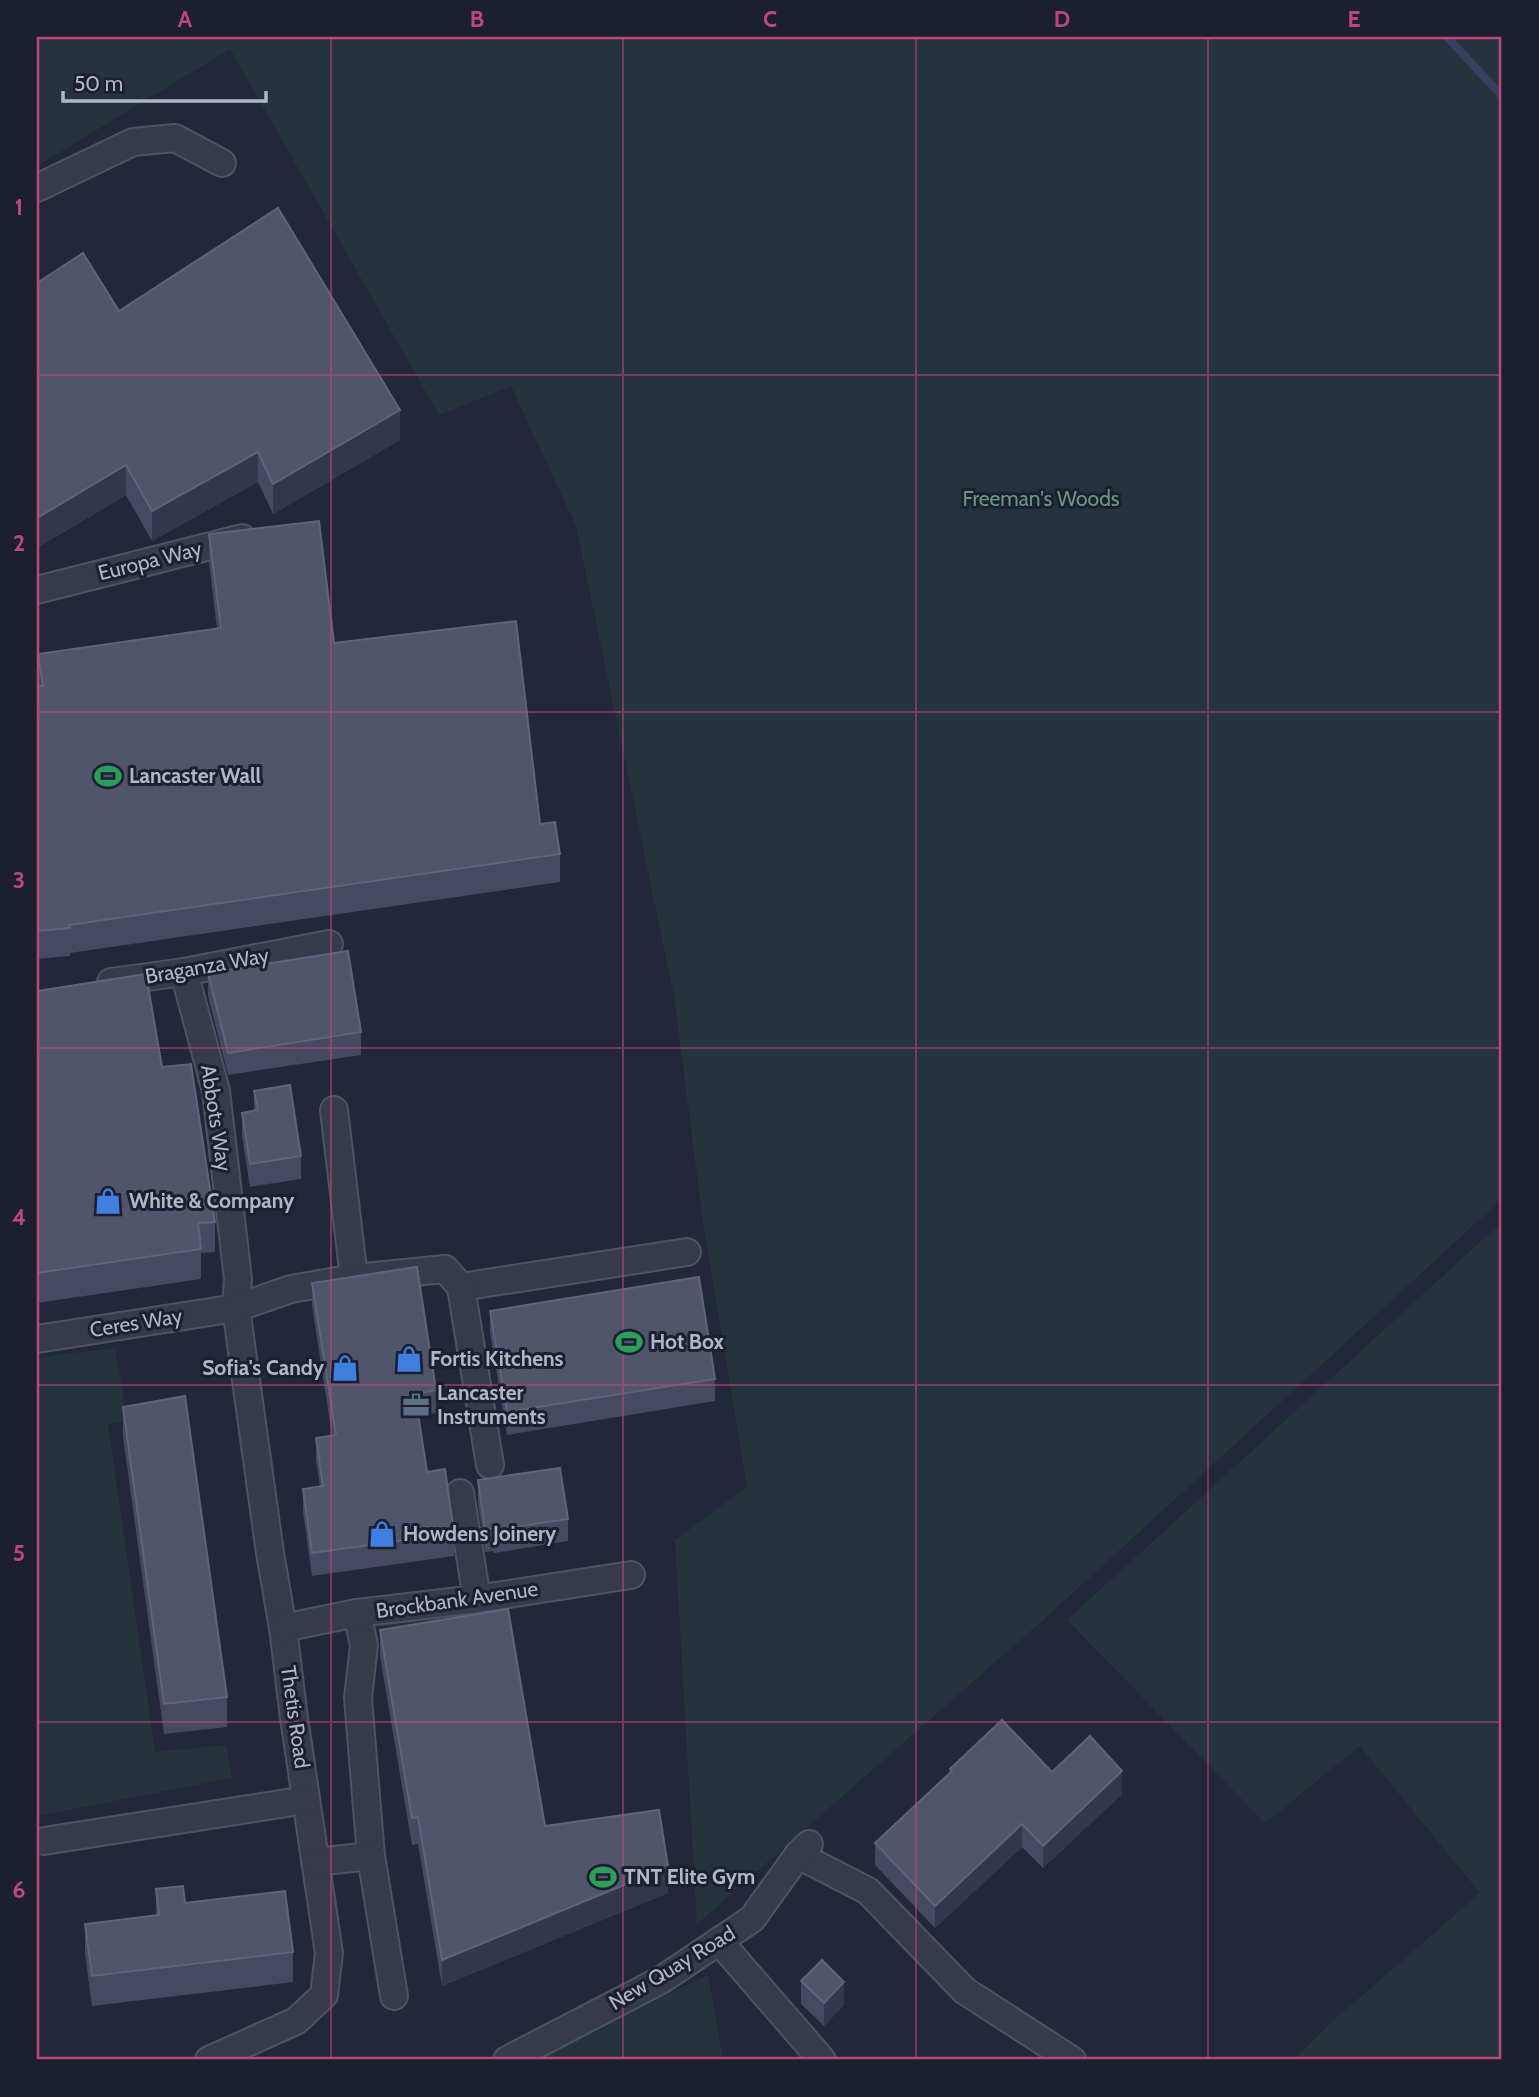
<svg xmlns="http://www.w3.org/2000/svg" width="1539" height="2097" viewBox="0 0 1539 2097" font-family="Cabin,sans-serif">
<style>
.green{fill:#25343c}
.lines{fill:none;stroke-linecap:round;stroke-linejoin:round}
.stream{stroke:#373e61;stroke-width:8}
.minor-casing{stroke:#4f5263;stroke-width:30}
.minor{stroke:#373a4b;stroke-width:26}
.wall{fill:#454961}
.shaded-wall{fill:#33374d}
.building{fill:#51556c;stroke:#60647a;stroke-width:2}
.grid{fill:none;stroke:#bd477b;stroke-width:2;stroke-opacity:0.55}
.labels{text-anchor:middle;stroke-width:6;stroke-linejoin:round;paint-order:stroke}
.park-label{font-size:21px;fill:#6a977f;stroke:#1c1f30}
.street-label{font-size:21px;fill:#b2b5c7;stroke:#1c1f30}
.poi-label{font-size:21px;font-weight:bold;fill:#b2b5c7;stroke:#1c1f30;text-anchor:start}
.neatline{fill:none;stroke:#bd477b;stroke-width:2.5}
.grid-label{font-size:23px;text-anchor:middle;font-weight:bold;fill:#bd477b}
</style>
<rect width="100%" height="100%" fill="#23273b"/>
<g class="green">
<polygon points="37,37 1502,37 1502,1199 1051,1613 697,1924 675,1540 747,1487 702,1216 675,1001 576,526 511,386 439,415 230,49 37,166"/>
<polygon points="1502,1222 1502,2060 1293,2060 1334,2020 1480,1893 1360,1746 1265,1823 1067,1620"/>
<polygon points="115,1348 128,1421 108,1424 155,1752 226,1745 232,1778 37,1816 37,1357"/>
<polygon points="503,1603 514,1608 377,1630 382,1623"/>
<polygon points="708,1975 723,2060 528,2060"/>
</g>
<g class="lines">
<polyline class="stream" points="1447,37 1502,96"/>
<defs>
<g id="minor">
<polyline points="37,188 133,142 175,138 222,163"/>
<polyline points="37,590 242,538"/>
<polyline points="184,972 216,1091 238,1279 236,1308 270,1553 283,1628 294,1718 329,1953 324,1995 296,2021 209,2060"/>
<polyline points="111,982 184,972 329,944"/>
<polyline points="334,1110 354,1278"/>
<polyline points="461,1287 687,1252"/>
<polyline points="37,1339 236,1308 291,1289 354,1278 445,1269 461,1287 490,1465"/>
<polyline points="460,1493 477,1599"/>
<polyline points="357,1613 364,1645 358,1698 371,1856"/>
<polyline points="283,1628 357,1613 477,1599 631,1575"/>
<polyline points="44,1841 306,1800"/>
<polyline points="798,1855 868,1891 965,1991 1072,2060"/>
<polyline points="315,1862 371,1856 394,1996"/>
<polyline points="719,1941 822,2060"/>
<polyline points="507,2060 661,1980 752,1919 798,1855 809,1844"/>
</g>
</defs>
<use href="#minor" class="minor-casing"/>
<use href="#minor" class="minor"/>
</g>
<g class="wall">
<polygon points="37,283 119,311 400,440 273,514 258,482 152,541 126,495 37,548"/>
<polygon points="209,534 334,643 540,824 560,854 560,882 70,953 70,956 37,959 37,686 39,686 38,654 217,629 209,562"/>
<polygon points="208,973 361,1032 361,1055 228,1075 208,996"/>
<polygon points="37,991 162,1067 215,1222 215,1252 201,1253 201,1279 37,1303"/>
<polygon points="254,1091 301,1156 301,1179 250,1187 242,1136 242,1113 254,1111"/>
<polygon points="312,1283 436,1390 436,1413 419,1416 427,1472 454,1533 454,1556 312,1576 303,1512 303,1489 320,1486 316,1461 316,1438 332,1436 312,1305"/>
<polygon points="490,1311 715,1379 715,1401 507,1435 490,1333"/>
<polygon points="123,1407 227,1697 227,1727 164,1734 123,1437"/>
<polygon points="478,1480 568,1519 568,1541 494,1553 493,1551 485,1552 478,1503"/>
<polygon points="380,1630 545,1826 668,1893 442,1986 418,1844 412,1845 380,1656"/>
<polygon points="950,1769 1052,1772 1122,1794 1043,1868 1022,1847 935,1928 875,1865 875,1843 950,1774"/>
<polygon points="156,1889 293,1952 293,1982 92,2006 85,1954 85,1924 156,1916"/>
<polygon points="801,1981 844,2005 824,2026 801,2004"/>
</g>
<g class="shaded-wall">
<polygon points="400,410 400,440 273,514 273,484"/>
<polygon points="258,452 258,482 152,541 152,511"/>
<polygon points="126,465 126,495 37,548 37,518"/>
<polygon points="1122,1771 1122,1794 1043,1868 1043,1846"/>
<polygon points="1022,1824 1022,1847 935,1928 935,1906"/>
<polygon points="668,1867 668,1893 442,1986 442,1960"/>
<polygon points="844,1982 844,2005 824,2026 824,2003"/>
</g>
<g class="building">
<polygon points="278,208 400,410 273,484 258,452 152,511 126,465 37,518 37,283 83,253 119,311"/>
<polygon points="319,521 334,643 516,621 540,824 555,822 560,854 69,925 70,928 37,931 37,686 43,686 38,654 221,628 209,534"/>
<polygon points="348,951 361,1032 228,1053 208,973"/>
<polygon points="146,974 162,1067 191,1064 215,1222 198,1223 201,1249 37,1273 37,991"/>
<polygon points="290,1085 301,1156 250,1164 242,1113 258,1110 254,1091"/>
<polygon points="417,1267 436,1390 415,1394 427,1472 445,1469 454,1533 312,1553 303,1489 323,1486 316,1438 336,1435 312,1283"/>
<polygon points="699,1277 715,1379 507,1412 490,1311"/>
<polygon points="185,1396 227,1697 164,1704 123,1407"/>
<polygon points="560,1468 568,1519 494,1530 493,1528 485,1529 478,1480"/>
<polygon points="508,1609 545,1826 659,1810 668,1867 442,1960 418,1817 412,1818 380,1630"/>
<polygon points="1002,1720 1052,1772 1090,1736 1122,1771 1043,1846 1022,1824 935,1906 875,1843 952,1771 950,1769"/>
<polygon points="183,1886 185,1903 285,1891 293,1952 92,1976 85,1924 159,1915 156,1889"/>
<polygon points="822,1960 844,1982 824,2003 801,1981"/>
</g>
<path class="grid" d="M331 37V2060M623 37V2060M916 37V2060M1208 37V2060M37 375H1502M37 712H1502M37 1048H1502M37 1385H1502M37 1722H1502"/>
<defs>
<symbol id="stadium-bare" viewBox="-9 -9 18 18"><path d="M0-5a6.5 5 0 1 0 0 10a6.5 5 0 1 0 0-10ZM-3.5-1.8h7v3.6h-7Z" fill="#2e9e5b" stroke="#1c1f30" stroke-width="2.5" paint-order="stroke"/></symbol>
<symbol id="shop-bare" viewBox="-9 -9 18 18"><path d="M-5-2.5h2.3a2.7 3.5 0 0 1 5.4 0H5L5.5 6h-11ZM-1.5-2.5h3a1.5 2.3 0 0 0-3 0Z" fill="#3f7fe0" stroke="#1c1f30" stroke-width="2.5" paint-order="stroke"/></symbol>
<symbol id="office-bare" viewBox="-9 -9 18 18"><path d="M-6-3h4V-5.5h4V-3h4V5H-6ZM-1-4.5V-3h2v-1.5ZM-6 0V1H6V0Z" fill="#5c6f8a" stroke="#1c1f30" stroke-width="2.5" paint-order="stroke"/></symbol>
</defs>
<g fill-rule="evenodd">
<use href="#stadium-bare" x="89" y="757" width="38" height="38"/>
<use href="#shop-bare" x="89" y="1182" width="38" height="38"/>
<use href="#stadium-bare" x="610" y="1323" width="38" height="38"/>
<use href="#shop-bare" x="390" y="1340" width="38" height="38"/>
<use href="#shop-bare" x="326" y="1349" width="38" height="38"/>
<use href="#office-bare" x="397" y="1386" width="38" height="38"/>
<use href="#shop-bare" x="363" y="1515" width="38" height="38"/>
<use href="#stadium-bare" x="584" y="1858" width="38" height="38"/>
</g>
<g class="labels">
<g class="park-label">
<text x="1041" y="506">Freeman's Woods</text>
</g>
<g class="street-label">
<text transform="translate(150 561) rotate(-14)" y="7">Europa Way</text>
<text transform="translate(207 966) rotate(-10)" y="7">Braganza Way</text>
<text transform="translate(216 1118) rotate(81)" y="7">Abbots Way</text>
<text transform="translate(136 1323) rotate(-9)" y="7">Ceres Way</text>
<text transform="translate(457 1600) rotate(-8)" y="7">Brockbank Avenue</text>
<text transform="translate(295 1717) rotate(82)" y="7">Thetis Road</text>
<text transform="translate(672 1968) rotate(-31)" y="7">New Quay Road</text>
</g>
<g class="poi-label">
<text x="129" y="783">Lancaster Wall</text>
<text x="129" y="1208">White &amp; Company</text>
<text x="650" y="1349">Hot Box</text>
<text x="430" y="1366">Fortis Kitchens</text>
<text x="324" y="1375" text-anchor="end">Sofia's Candy</text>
<text x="437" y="1400">Lancaster<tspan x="437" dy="24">Instruments</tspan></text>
<text x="403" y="1541">Howdens Joinery</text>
<text x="624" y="1884">TNT Elite Gym</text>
</g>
</g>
<rect width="1539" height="2097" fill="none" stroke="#1c1f30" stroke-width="77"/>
<path d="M63 91v10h203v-10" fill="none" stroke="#b2b5c7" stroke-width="3.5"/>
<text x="74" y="91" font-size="21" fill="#b2b5c7" stroke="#1c1f30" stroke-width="5" paint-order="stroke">50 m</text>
<rect x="38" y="38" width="1462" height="2020" class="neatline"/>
<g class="grid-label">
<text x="185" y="27">A</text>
<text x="477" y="27">B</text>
<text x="770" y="27">C</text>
<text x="1062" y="27">D</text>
<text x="1354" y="27">E</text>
<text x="19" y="215">1</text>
<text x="19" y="551">2</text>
<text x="19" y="888">3</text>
<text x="19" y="1225">4</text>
<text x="19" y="1561">5</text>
<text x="19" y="1898">6</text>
</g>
</svg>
